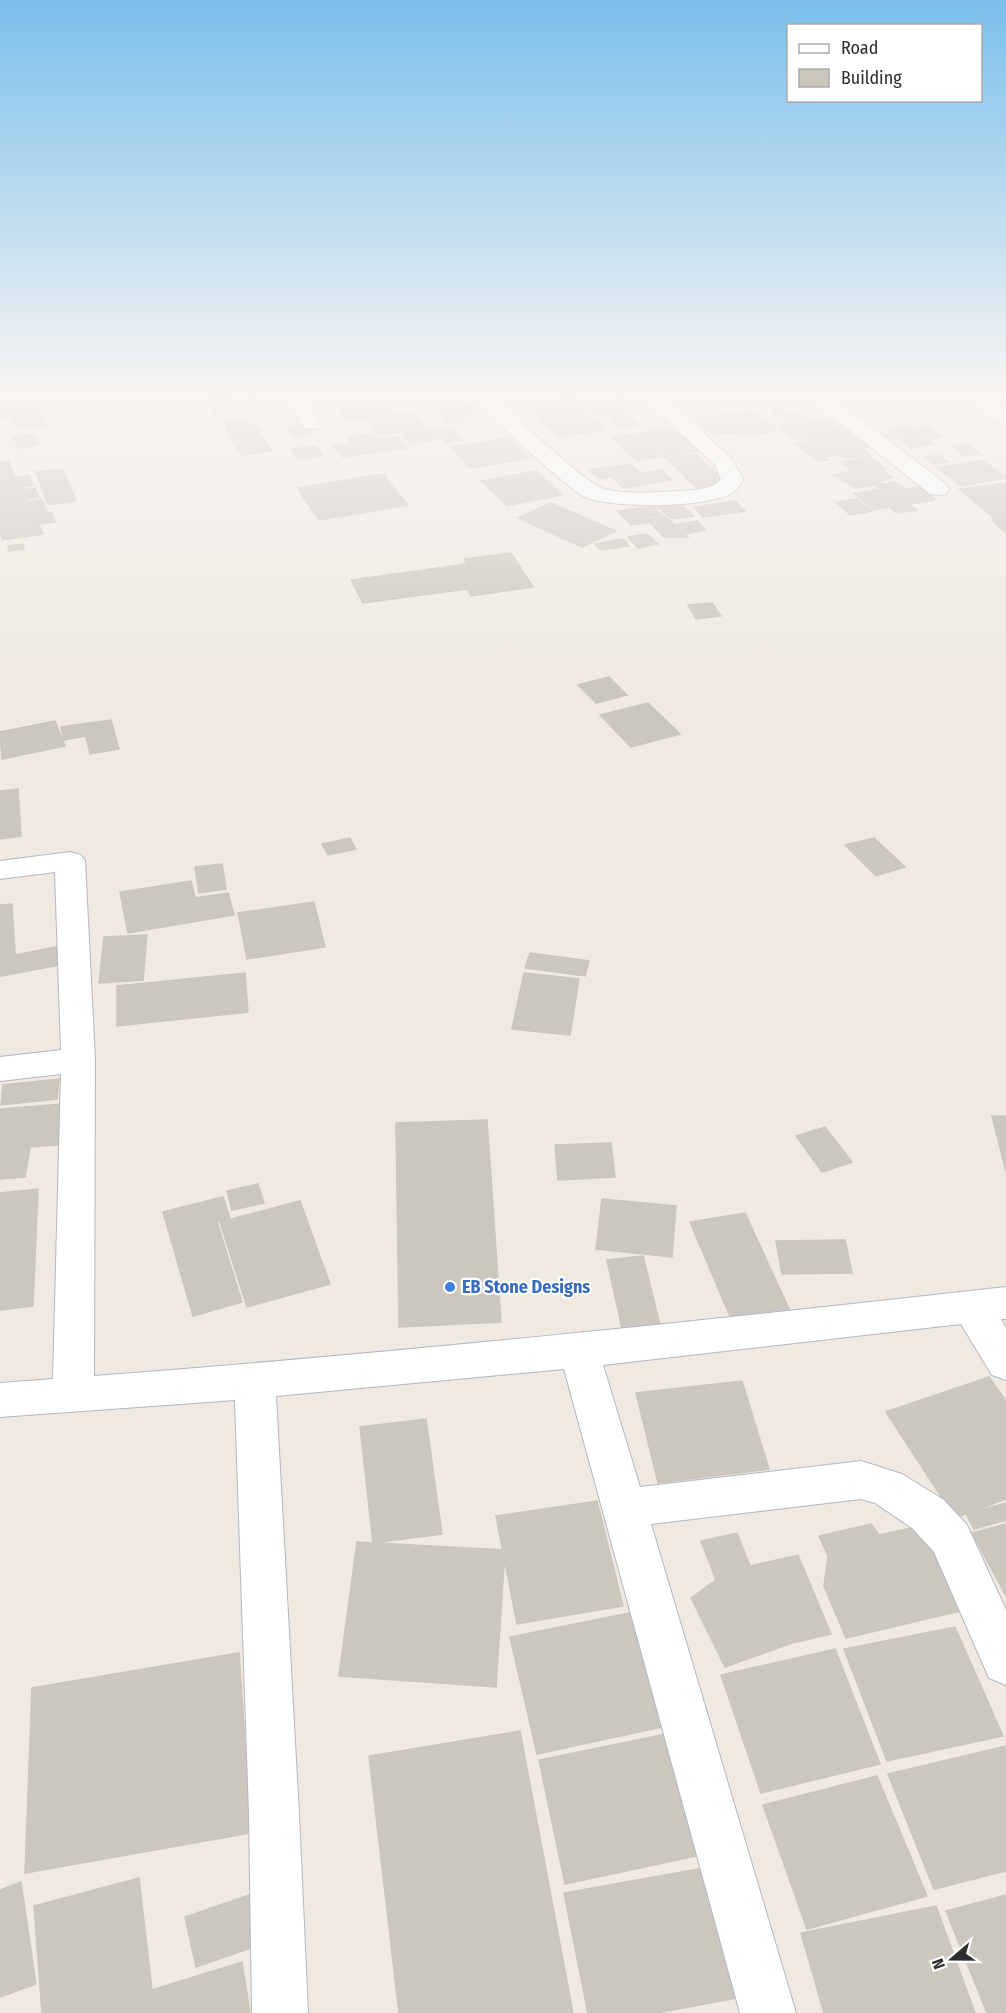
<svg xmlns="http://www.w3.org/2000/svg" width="1006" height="2013" viewBox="0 0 1006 2013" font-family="'Fira Sans Condensed',sans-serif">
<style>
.building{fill:#cbc7bf;stroke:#cbc5ba;stroke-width:1.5}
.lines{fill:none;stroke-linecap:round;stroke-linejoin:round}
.minor-casing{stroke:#b4b7c1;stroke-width:2}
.minor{fill:#fff;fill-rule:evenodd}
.shop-dot{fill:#3f7fe0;stroke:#fff;stroke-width:2}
.labels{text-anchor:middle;stroke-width:4.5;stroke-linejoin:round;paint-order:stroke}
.shop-label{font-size:18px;font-weight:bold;fill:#366cbe;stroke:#fff;text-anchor:start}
</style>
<rect width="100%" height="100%" fill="#efe9e1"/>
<g class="building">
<polygon points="0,395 33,395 41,412 0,418"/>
<polygon points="207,395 268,395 272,401 241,405 236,396 210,400"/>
<polygon points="379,395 395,415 347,421 338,409 344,408 338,400"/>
<polygon points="520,395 566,395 579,407 539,413"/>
<polygon points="567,395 632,395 636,398 580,406"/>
<polygon points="233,398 238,404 221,407 216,400"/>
<polygon points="638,399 648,408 598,416 588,407"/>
<polygon points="336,401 341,407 320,410 315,404"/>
<polygon points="471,405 477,412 460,415 465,421 447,423 436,411"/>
<polygon points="227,407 229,412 214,414 212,408"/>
<polygon points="582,408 606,430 558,437 535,415"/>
<polygon points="781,409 794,415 801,413 808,419 783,420 778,416 771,416 776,415 770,410"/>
<polygon points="753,410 775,427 776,431 747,436 728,433 713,435 694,419"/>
<polygon points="413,413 426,429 379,435 366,419"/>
<polygon points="42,414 46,426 18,430 13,417"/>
<polygon points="627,414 638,425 620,427 609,417"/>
<polygon points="836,419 843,424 829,426 832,429 847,426 857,434 808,442 801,438 793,439 776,426 796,421 811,420 814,423"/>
<polygon points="243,420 247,425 228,428 225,422"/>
<polygon points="304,424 310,435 292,437 286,427"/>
<polygon points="255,425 272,451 242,455 225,429"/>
<polygon points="908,425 934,444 911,448 898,438 888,439 882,435 892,433 886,428"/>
<polygon points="927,426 943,437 932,439 915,428"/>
<polygon points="453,428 462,440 445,442 436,431"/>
<polygon points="672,428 698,451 663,457 656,450 628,454 612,437"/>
<polygon points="431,429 440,439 410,444 401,434"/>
<polygon points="375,433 379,439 351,443 346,437"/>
<polygon points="33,434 40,445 19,448 13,437"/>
<polygon points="856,436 870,447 862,448 871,456 844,458 839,455 825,457 828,460 817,461 795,443"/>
<polygon points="399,437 408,448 342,457 334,446"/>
<polygon points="510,438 529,458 470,468 451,447"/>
<polygon points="968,444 980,454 963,456 953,446"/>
<polygon points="316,446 323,456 299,460 292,449"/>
<polygon points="653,451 660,457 636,461 630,455"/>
<polygon points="696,454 722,478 715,479 721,485 696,488 666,458"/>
<polygon points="939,455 948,462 933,464 924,457"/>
<polygon points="871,457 886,469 882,470 893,478 880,481 881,484 856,488 832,475 852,471 841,462"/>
<polygon points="983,460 1006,478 961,486 937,468"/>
<polygon points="9,461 15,478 29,475 33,485 21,487 22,490 35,488 39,497 26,500 27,502 42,500 48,513 35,515 43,534 3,540 0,533 0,462"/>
<polygon points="630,464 639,472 599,479 590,470"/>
<polygon points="63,469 76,501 48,505 36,472"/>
<polygon points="662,470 672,480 623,488 613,478"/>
<polygon points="536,471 563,495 507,506 481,481"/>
<polygon points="383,474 408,505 319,520 297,488"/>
<polygon points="896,482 906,489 920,487 936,500 909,504 917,510 897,513 889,507 874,510 854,493 881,489 876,485"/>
<polygon points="1006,483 1006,517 994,518 959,489"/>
<polygon points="857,499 872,511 850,515 836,502"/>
<polygon points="735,501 745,511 703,517 694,507"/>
<polygon points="678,502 694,516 672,519 656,506"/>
<polygon points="551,503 616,531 582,547 518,518"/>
<polygon points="653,506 661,515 644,517 649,523 631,525 618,511"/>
<polygon points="52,513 55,522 40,524 37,515"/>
<polygon points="665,516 674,524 655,527 647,519"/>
<polygon points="1006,518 1006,533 992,520"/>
<polygon points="697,521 706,530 684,534 688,537 664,537 655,528"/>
<polygon points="647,534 658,544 638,548 628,537"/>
<polygon points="623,539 629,546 601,550 595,544"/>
<polygon points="23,544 24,549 9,551 8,546"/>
<polygon points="511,553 533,587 471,596 467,589 363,603 351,580 467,564 464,559"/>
<polygon points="712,603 721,616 696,619 688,605"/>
<polygon points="609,677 627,695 596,703 578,685"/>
<polygon points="648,703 680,734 631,747 600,715"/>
<polygon points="111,720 119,749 90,754 86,736 64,740 61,727"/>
<polygon points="55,721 65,746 2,759 0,732"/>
<polygon points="18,789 21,836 0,839 0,791"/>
<polygon points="350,838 356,849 328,855 322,844"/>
<polygon points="874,838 905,867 876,876 845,845"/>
<polygon points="222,864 226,889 199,893 195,867"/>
<polygon points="191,881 195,898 228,893 234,915 128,933 120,892"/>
<polygon points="314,902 325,947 247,959 238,913"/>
<polygon points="12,904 15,955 0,957 0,905"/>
<polygon points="147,935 143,980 99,983 104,937"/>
<polygon points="61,946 65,964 1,976 0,958"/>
<polygon points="530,953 589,961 585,976 525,968"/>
<polygon points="245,973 248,1012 117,1026 117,986"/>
<polygon points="524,973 579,979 570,1035 512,1029"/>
<polygon points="59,1079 57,1099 1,1105 3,1085"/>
<polygon points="63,1104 58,1145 0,1149 0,1109"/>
<polygon points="992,1116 1006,1116 1006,1171"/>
<polygon points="487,1120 501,1322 399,1327 396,1123"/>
<polygon points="825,1127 852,1162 822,1172 796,1136"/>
<polygon points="611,1143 615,1177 558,1180 555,1145"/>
<polygon points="30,1148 25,1177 0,1179 0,1150"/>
<polygon points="258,1184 264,1203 232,1210 227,1191"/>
<polygon points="38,1189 33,1306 0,1310 0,1193"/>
<polygon points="223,1197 230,1218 217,1222 242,1302 193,1316 163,1212"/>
<polygon points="602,1199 676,1206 672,1257 596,1249"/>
<polygon points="300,1201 330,1284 247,1307 220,1222"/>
<polygon points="745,1213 795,1322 737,1333 690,1222"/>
<polygon points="845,1240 852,1273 782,1274 776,1241"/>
<polygon points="643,1256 661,1329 623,1333 607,1260"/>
<polygon points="989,1377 1006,1401 1006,1499 955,1518 886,1412"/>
<polygon points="742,1381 769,1469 658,1483 636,1393"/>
<polygon points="426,1419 442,1534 373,1543 360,1427"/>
<polygon points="597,1501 623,1606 517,1624 496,1516"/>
<polygon points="1006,1503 1006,1520 974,1529 966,1514"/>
<polygon points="871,1524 879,1535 920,1526 960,1611 846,1638 824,1586 828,1556 819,1536"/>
<polygon points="1006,1524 1006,1596 972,1533"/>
<polygon points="737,1533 750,1566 798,1555 831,1634 792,1643 725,1667 691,1598 716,1580 701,1541"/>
<polygon points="357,1542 505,1550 496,1687 339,1676"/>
<polygon points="634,1612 667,1726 537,1754 510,1637"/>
<polygon points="955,1627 1003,1736 887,1761 844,1649"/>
<polygon points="835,1649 880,1764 761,1793 721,1675"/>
<polygon points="239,1653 251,1833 25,1873 32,1688"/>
<polygon points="520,1731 573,2013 399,2013 369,1756"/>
<polygon points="680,1731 715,1852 565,1884 539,1760"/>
<polygon points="1006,1746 1006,1871 934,1889 888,1774"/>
<polygon points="877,1776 927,1896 807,1929 763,1805"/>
<polygon points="720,1865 753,1995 657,2013 588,2013 564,1893"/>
<polygon points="139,1878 152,1990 242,1962 250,2013 42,2013 34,1906"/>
<polygon points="21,1882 36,1984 0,1997 0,1890"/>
<polygon points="252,1894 263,1944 196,1967 185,1917"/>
<polygon points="1006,1895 1006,2013 987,2013 946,1911"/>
<polygon points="936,1906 975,2013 824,2013 801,1933"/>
</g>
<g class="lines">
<defs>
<g id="minor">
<polygon points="284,395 302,395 322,425 319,429 305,429"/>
<path d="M472 395H492C513 413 583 483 605 489 628 495 655 492 678 491 692 490 712 490 721 479L715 465 640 395H661L731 458 743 479C741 482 739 488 735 491 713 509 608 509 583 496 568 488 478 407 472 395Z"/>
<polygon points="808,395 829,395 946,484 949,489 946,494 938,495 930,494 810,399"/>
<polygon points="962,395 984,395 1006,409 1006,424 999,422"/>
<path d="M70 852 81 855 85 861 95 1060 94 1376C399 1353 702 1321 1006 1287V1319H1001L1006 1328V1380L992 1375 961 1324 603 1365 640 1487 861 1461 902 1474 944 1500 967 1525 1006 1610V1685L989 1678 934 1552 912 1528 875 1503 861 1499 651 1524 796 2013H740L564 1369 276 1396 299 1814 308 2013H252L249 1814 235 1400 0 1417V1383L53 1379 61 1074 0 1081V1057L61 1050 55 872 0 879V861Z"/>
</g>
</defs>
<use href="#minor" class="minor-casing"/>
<use href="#minor" class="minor"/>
</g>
<linearGradient id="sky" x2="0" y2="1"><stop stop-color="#7abfeb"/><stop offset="0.58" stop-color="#f8f5f2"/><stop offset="1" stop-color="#f8f5f2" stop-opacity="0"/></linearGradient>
<rect width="1006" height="676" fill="url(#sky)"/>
<circle class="shop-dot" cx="450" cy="1287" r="6"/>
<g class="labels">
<g class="shop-label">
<text x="462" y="1293">EB Stone Designs</text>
</g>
</g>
<rect x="787" y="24" width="195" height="78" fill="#ffffff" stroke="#ababab" stroke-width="1.5"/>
<rect x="799" y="44" width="30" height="9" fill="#ffffff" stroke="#ababab" stroke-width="1.5"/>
<text x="841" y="54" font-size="18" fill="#2e2e2e">Road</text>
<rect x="799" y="69" width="30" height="18" fill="#cbc7bf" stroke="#ababab" stroke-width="1.5"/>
<text x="841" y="84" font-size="18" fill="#2e2e2e">Building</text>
<g transform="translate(952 1959) rotate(250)" stroke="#ffffff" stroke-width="4.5" paint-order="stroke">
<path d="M0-4.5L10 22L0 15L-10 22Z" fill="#2e2e2e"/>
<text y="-9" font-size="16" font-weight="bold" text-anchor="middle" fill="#2e2e2e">N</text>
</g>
</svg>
